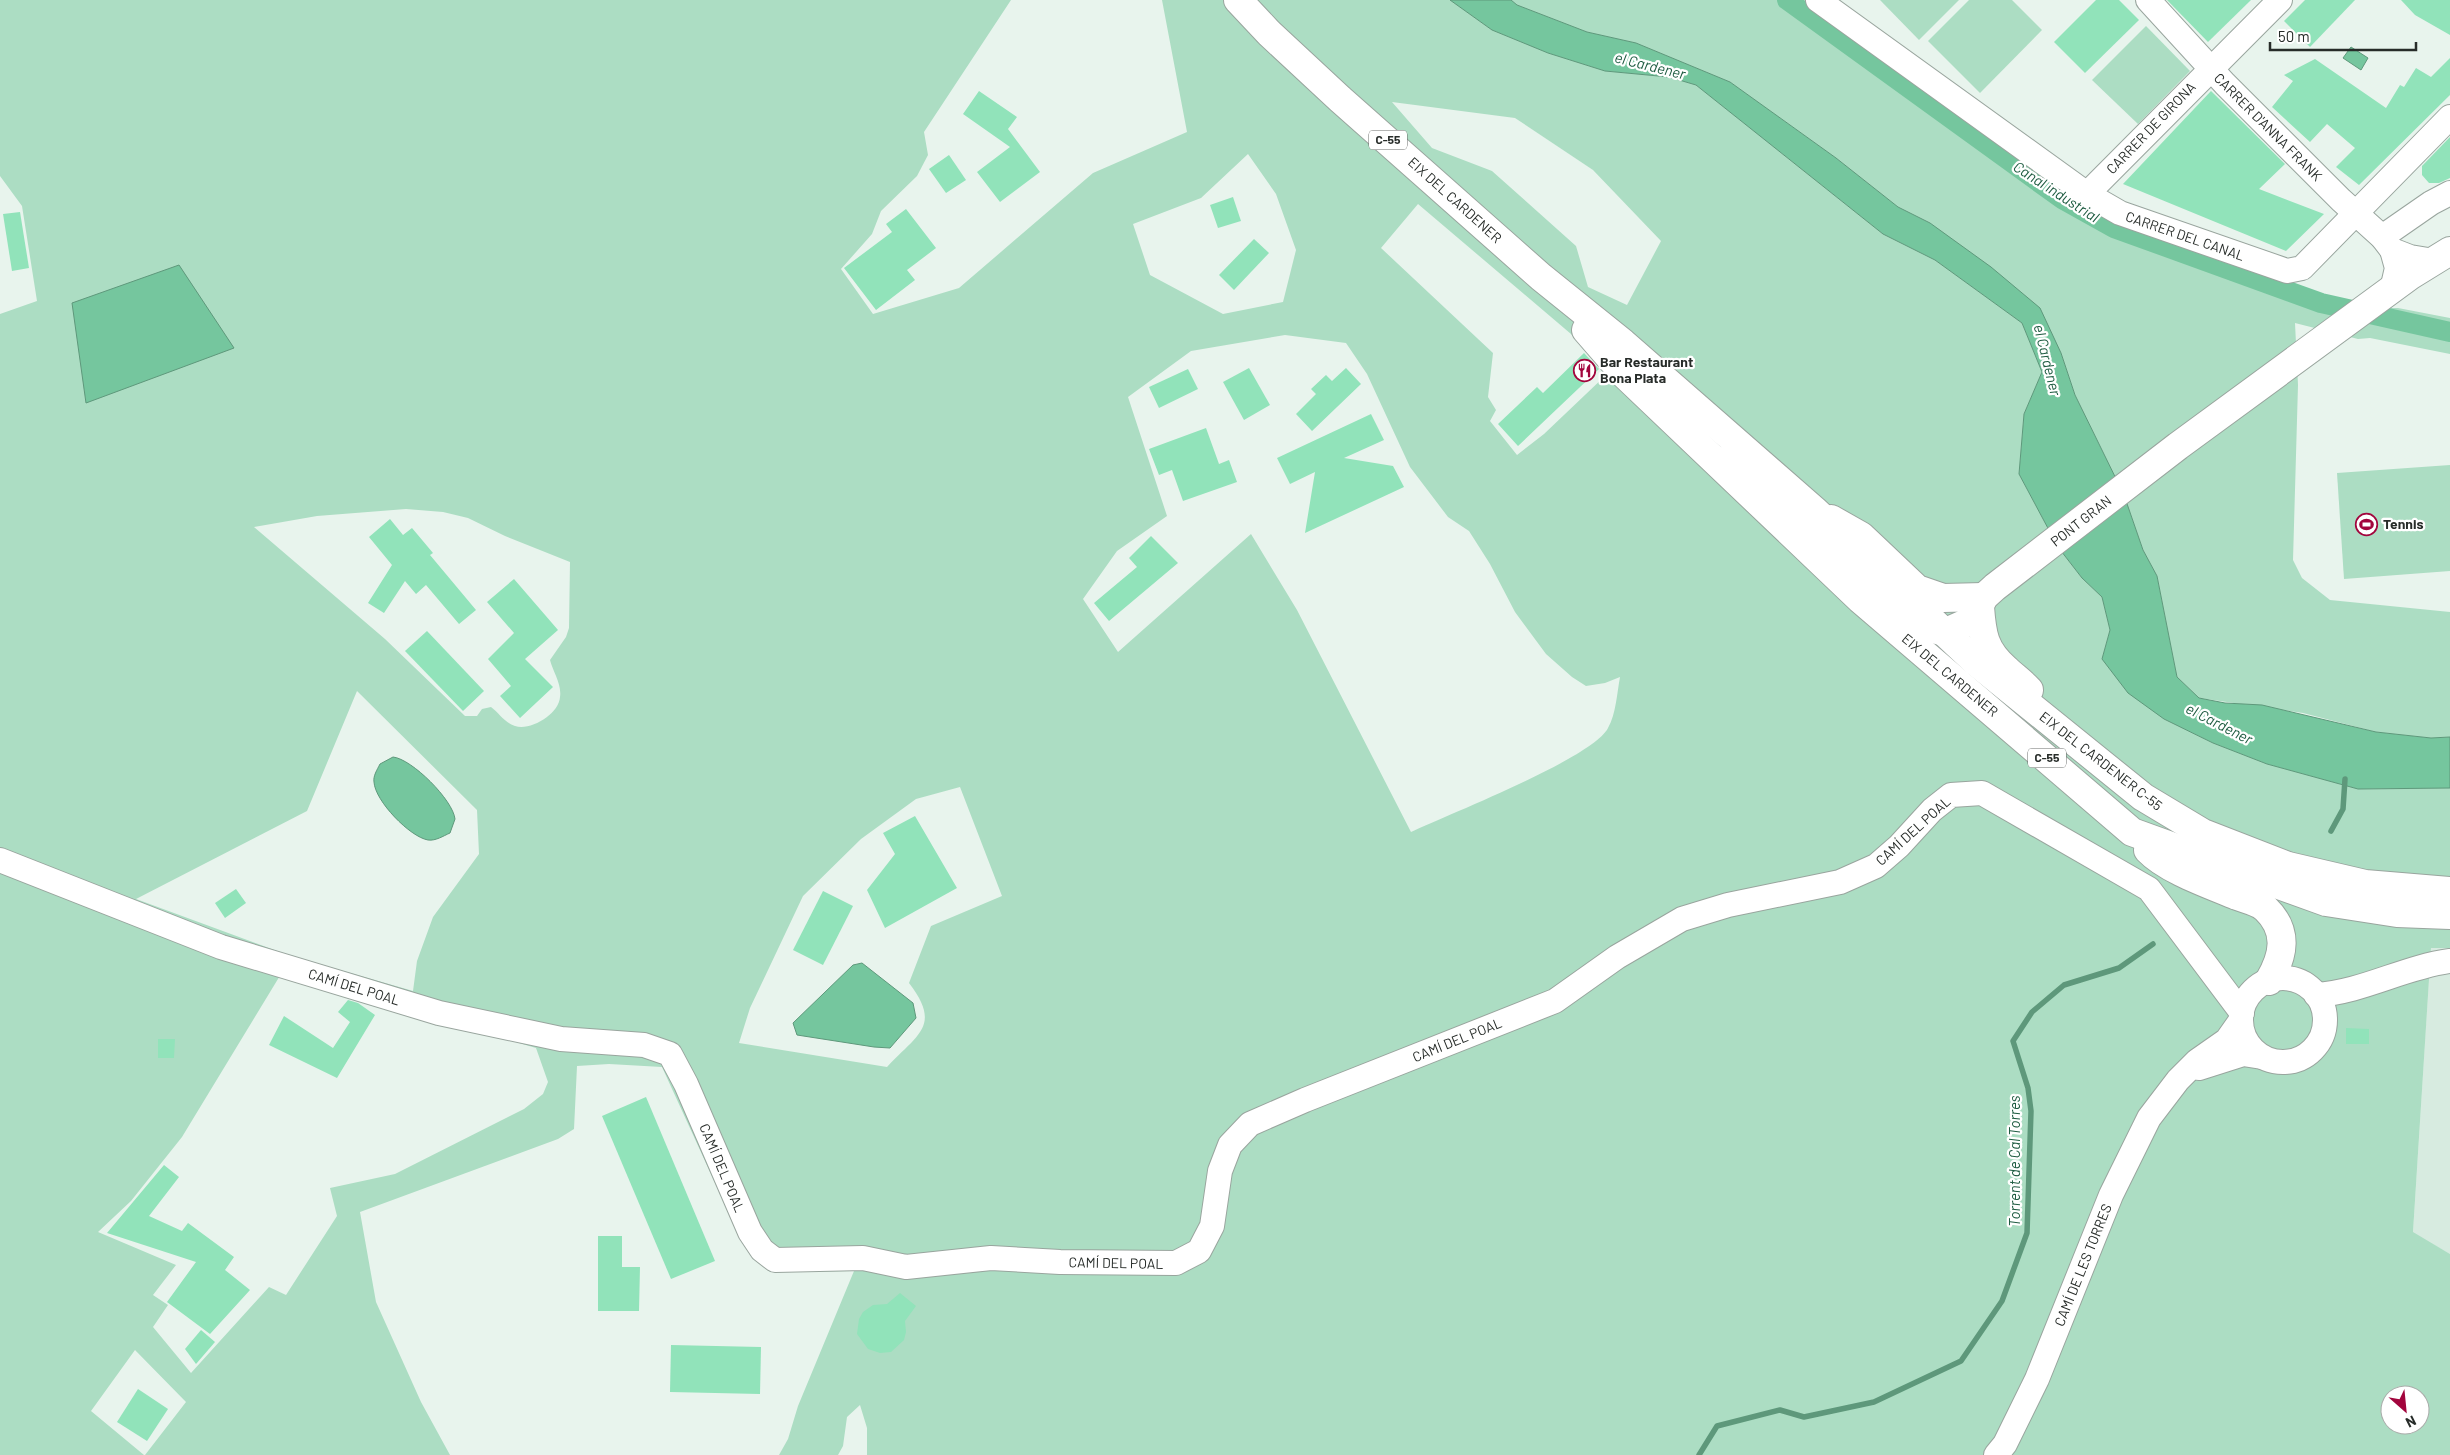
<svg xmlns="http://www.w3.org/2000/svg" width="2450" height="1455" viewBox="0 0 2450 1455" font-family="Barlow,sans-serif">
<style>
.built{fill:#d7ebe0}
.green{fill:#acddc3;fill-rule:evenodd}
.water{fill:#75c69e;stroke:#5e987b}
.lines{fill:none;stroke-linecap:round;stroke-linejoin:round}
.stream{stroke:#5e987b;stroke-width:5.5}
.canal{stroke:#75c69e;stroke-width:20}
.building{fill:#91e3ba}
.minor-casing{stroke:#99a59e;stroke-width:26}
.tertiary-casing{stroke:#99a59e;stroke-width:30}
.primary-casing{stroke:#99a59e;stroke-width:30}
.minor{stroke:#fff;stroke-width:24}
.tertiary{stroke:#fff;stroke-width:28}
.primary{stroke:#fff;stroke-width:28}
.labels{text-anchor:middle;stroke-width:4.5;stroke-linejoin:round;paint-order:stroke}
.shield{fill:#fff;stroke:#686b69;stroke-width:1}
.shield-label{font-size:12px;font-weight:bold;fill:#272c29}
.street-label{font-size:14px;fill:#272c29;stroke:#fff}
.poi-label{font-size:14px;font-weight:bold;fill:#272c29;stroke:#fff;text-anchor:start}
.water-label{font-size:15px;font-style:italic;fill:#1d5b40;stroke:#fff}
</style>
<rect width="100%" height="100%" fill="#e8f4ed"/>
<polygon class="built" points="2431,947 2450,948 2450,1254 2413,1233"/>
<g class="green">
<path d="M0 0H1011L924 132 928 155 917 176 881 211 872 234 841 269 873 314 959 288 1093 173 1187 132 1162 0H1450L1492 30 1548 53 1605 71 1669 77 1696 85 1883 234 1935 260 2022 323 2042 372 2024 414 2019 474 2058 547 2082 578 2102 597 2110 630 2102 659 2164 719 2213 743 2267 764 2358 789 2450 788V948H2431L2413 1232 2450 1254V1455H867V1428L860 1405 847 1417 843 1446 838 1455H779L788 1439 798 1406 854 1271 770 1272 732 1220 662 1067 609 1064 577 1066 574 1129 558 1139 360 1212 376 1302 421 1402 450 1455H145L186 1402 135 1350 91 1411 144 1455H0V314L37 301 22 206 0 176ZM1392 102 1515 118 1593 170 1661 241 1627 305 1588 287 1576 246 1492 171 1432 148ZM1248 154 1276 194 1296 250 1283 302 1223 314 1150 275 1133 224 1201 198ZM1418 204 1571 334 1606 375 1544 434 1517 455 1490 421 1496 410 1488 397 1493 353 1381 248ZM1285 335 1346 343 1367 374 1410 467 1448 517 1469 531 1490 564 1515 612 1546 654 1572 677 1586 686 1605 683 1620 677C1617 693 1616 714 1608 728 1593 758 1447 815 1411 832L1297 610 1251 534 1118 652 1083 599 1117 551 1167 516 1128 397 1191 351ZM406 509 443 512 468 518 505 536 570 562 569 628 566 637 550 660C553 672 562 684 560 697 559 714 531 731 515 726 505 723 499 713 491 707L482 709 477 716H465L385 639 254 527 317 516ZM357 691 477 810 479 854 433 917 417 961 413 991 288 955 136 899 307 811ZM960 787 1002 896 931 926 909 983C942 1026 918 1034 887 1067L739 1043 750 1008 803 896 861 839 916 799ZM281 974 536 1048 548 1082 543 1094 524 1109 395 1174 330 1188 337 1216 286 1295 269 1287 191 1373 153 1327 168 1305 153 1295 176 1265 98 1232 131 1201 182 1137ZM2390 1395H2420V1425H2390Z"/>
<polygon points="1511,0 1800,0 2048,182 2118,223 2326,300 2376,308 2398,308 2450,318 2450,354 2370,338 2358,339 2295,323 2298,385 2293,560 2302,578 2330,600 2450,612 2450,737 2431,738 2376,732 2303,713 2199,698 2177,677 2157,576 2143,550 2124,495 2075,395 2061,353 1930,223 1898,207 1836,158 1730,82 1636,43 1587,32 1517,5"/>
<polygon points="1880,0 1959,0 1919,40"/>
<polygon points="1969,0 2012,0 2042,30 1980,93 1928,41"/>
<polygon points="2146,26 2190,71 2138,124 2092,80"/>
<polygon points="2450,465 2450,571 2344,579 2337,473"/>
</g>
<g class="water">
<polygon points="1450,0 1511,0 1517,5 1587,32 1636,43 1730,82 1836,158 1898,207 1930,223 1991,267 2040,308 2061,353 2075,395 2124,495 2143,550 2157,576 2177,677 2199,698 2225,703 2262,705 2376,732 2431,738 2450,737 2450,788 2358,789 2267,764 2213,743 2164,719 2128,693 2102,659 2110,630 2102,597 2082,578 2058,547 2019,474 2024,414 2042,372 2022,323 1935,260 1883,234 1696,85 1669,77 1605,71 1548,53 1492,30"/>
<polygon points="2351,47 2368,58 2361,70 2343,58"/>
<polygon points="179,265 234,348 86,403 72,303"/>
<path d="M393 757C412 759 453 800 455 819L450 833C443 836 436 841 428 840 410 837 375 801 374 782 373 776 377 770 380 764Z"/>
<polygon points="862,963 913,1003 916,1018 890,1048 874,1047 797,1035 793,1023 853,965"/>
</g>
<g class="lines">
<g class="stream">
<polyline points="2331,831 2343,809 2345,779"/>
<polyline points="1699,1455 1717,1426 1780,1410 1804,1417 1874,1402 1961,1361 2002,1301 2027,1233 2031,1111 2028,1088 2013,1041 2032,1012 2064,985 2119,968 2153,944"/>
</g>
<polyline class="canal" points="1787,0 2062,199 2114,228 2321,303 2450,332"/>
</g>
<g class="building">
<polygon points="2096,0 2119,0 2139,20 2085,73 2054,42"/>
<polygon points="2167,0 2251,0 2208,42"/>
<polygon points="2305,0 2355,0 2310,47 2284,21"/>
<polygon points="2401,0 2450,0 2450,35 2415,15"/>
<polygon points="2450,58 2450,95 2359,185 2336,167 2355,148 2327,124 2310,142 2272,107 2293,81 2284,75 2315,59 2386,108 2400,85 2404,87 2416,68 2431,77"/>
<polygon points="979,91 1017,117 1008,129 1040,172 1000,202 977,172 1010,147 963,114"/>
<polygon points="2211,91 2285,164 2259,189 2324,214 2286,251 2123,184"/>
<polygon points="2450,137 2450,178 2439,183 2429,183 2422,175 2422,166"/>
<polygon points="949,155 966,180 946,193 929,169"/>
<polygon points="1233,197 1241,221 1218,228 1210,205"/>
<polygon points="906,209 936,248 907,270 915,280 876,310 844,268 892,232 886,224"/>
<polygon points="20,212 29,268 12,271 3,214"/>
<polygon points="1254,239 1269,253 1234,290 1219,275"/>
<polygon points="1584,353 1599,369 1518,446 1498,424 1537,387 1543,393"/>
<polygon points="1249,368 1270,405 1244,420 1223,382"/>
<polygon points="1346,368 1361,384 1312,431 1296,414 1316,394 1311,389 1326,375 1332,381"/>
<polygon points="1188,369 1198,389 1159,408 1149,387"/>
<polygon points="1371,414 1384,440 1344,458 1393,466 1404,487 1305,533 1315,472 1290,484 1277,458"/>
<polygon points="1206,428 1219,464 1229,460 1237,482 1183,501 1172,470 1159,475 1149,449"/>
<polygon points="390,519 403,535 412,528 433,553 430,555 476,610 459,624 426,585 416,594 405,581 384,613 368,603 392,565 369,537"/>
<polygon points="1151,536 1178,563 1109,621 1094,603 1137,567 1129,558"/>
<polygon points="514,579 558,630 525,659 553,687 520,718 500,696 511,686 488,659 514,633 487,602"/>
<polygon points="427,631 484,691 463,711 405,651"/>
<polygon points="915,816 957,888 885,928 867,890 895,854 883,833"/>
<polygon points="236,889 246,903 225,918 215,903"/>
<polygon points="823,891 853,906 823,965 793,950"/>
<polygon points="348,1000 358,1003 375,1015 337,1078 269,1045 284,1016 333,1048 350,1022 338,1012"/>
<polygon points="2346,1028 2369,1029 2369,1044 2346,1044"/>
<polygon points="158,1039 175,1039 174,1058 158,1058"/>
<polygon points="646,1097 715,1261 671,1279 602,1116"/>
<polygon points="164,1165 179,1177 149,1216 182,1231 188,1223 234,1257 225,1270 250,1290 210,1334 167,1302 196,1262 107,1233"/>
<polygon points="598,1236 622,1236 622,1267 640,1267 639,1311 598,1311"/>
<polygon points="900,1293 916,1306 905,1321 906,1332 904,1340 891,1352 880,1353 868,1349 857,1334 859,1319 863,1312 873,1305 887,1304"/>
<polygon points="201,1330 215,1342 196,1364 185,1349"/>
<polygon points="671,1345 761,1347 760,1394 670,1392"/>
<polygon points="138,1389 168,1409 147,1441 117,1422"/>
</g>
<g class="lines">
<defs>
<g id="minor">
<polyline points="1818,0 2087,194 2120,213 2287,271 2302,268 2450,117"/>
<polyline points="2148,0 2225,84 2341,200 2382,237 2392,250"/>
<polyline points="2087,194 2280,0"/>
<polyline points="2382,237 2431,203 2450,193"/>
<polyline points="2392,290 2397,268 2392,250 2410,257 2434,261"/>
<polyline points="0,860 221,947 439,1013 561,1039 644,1045 670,1054 686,1084 750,1232 762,1250 775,1260 863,1258 906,1267 991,1258 1060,1262 1176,1263 1199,1251 1212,1226 1220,1171 1230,1145 1250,1124 1305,1100 1555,1001 1617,957 1682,919 1728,905 1840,882 1876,866 1899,846 1932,810 1951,795 1982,793 2149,889 2242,1013"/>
<circle cx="2283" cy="1020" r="42"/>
<path d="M2316 995C2363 992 2404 967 2450 961"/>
<polyline points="2199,1068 2243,1054 2262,1057"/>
<polyline points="1996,1455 2005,1444 2037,1379 2111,1195 2149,1118 2178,1080 2197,1061 2227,1040 2241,1020"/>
</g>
<g id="tertiary">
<polyline points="1716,460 1749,474 1776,495 1877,591 1920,626 1946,632 1964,624 1973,618 1984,597 1995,587 2178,446 2411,275 2450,251"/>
<polyline points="1831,519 1861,536 1917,589 1943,598 1984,597"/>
<path d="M1980 607C1982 634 1984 650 2006 669 2013 676 2022 682 2029 690"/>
</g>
<g id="primary">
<polyline points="1238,0 1269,33 1340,99 1541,277 1623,343 1814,510 1976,662 2143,797 2203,833 2288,866 2365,884 2450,891"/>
<polyline points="1586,330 1625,375 1860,599 2132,832 2326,902 2397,913 2450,915"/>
<path d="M2148 850C2167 870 2211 885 2237 896 2245 899 2258 902 2265 908 2289 931 2284 955 2269 981"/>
</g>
</defs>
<use href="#minor" class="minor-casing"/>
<use href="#tertiary" class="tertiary-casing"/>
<use href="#primary" class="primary-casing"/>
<use href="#minor" class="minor"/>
<use href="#tertiary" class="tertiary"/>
<use href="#primary" class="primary"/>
</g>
<defs>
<symbol id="restaurant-ring" viewBox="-11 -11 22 22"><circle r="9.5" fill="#fff" stroke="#a2053d" stroke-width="1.5"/><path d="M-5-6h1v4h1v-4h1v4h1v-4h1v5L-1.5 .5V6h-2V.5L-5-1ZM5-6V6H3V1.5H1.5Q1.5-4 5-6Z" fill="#a2053d"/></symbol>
<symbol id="stadium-ring" viewBox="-11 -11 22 22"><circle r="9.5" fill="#fff" stroke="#a2053d" stroke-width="1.5"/><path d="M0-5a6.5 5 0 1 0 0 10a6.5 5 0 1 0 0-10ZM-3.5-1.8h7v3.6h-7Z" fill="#a2053d"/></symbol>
</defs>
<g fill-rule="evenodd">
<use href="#restaurant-ring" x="1572" y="358" width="25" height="25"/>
<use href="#stadium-ring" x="2354" y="512" width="25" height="25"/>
</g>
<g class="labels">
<g class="shield">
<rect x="1369" y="130.5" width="38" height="19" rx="4"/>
<rect x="2028" y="748.5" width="38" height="19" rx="4"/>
</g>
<g class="shield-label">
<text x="1388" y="144">C-55</text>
<text x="2047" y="762">C-55</text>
</g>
<g class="street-label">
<text transform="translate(2268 127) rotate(45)" y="5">CARRER D'ANNA FRANK</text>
<text transform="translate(2151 128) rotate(-46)" y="5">CARRER DE GIRONA</text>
<text transform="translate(1455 200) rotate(42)" y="5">EIX DEL CARDENER</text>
<text transform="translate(2185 236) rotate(19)" y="5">CARRER DEL CANAL</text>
<text transform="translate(2081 521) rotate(-38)" y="5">PONT GRAN</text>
<text transform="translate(1950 675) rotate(40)" y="5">EIX DEL CARDENER</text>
<text transform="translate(2101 761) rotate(38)" y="5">EIX DEL CARDENER C-55</text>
<text transform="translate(1913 831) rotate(-42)" y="5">CAMÍ DEL POAL</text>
<text transform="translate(354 987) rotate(17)" y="5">CAMÍ DEL POAL</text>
<text transform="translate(1457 1040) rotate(-22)" y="5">CAMÍ DEL POAL</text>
<text transform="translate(722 1168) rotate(67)" y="5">CAMÍ DEL POAL</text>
<text transform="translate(1116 1263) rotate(1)" y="5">CAMÍ DEL POAL</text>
<text transform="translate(2083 1265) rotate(-68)" y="5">CAMÍ DE LES TORRES</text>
</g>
<g class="poi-label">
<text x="1600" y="367">Bar Restaurant<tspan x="1600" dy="16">Bona Plata</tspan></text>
<text x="2383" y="529">Tennis</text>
</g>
<g class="water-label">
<text transform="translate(1650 66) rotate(14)" y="5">el Cardener</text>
<text transform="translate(2056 192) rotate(33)" y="5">Canal industrial</text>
<text transform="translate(2047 360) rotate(76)" y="5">el Cardener</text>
<text transform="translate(2219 724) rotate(27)" y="5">el Cardener</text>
<text transform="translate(2015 1161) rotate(-90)" y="5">Torrent de Cal Torres</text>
</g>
</g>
<g transform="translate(2405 1410) rotate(153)"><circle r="24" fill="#ffffff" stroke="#a9aba9"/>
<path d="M0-4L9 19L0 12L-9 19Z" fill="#a2053d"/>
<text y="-8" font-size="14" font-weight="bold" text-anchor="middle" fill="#272c29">N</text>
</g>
<path d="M2270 42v8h146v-8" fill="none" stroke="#272c29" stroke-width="2.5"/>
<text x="2278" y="42" font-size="15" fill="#272c29" stroke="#ffffff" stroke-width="4" paint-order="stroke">50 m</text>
</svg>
